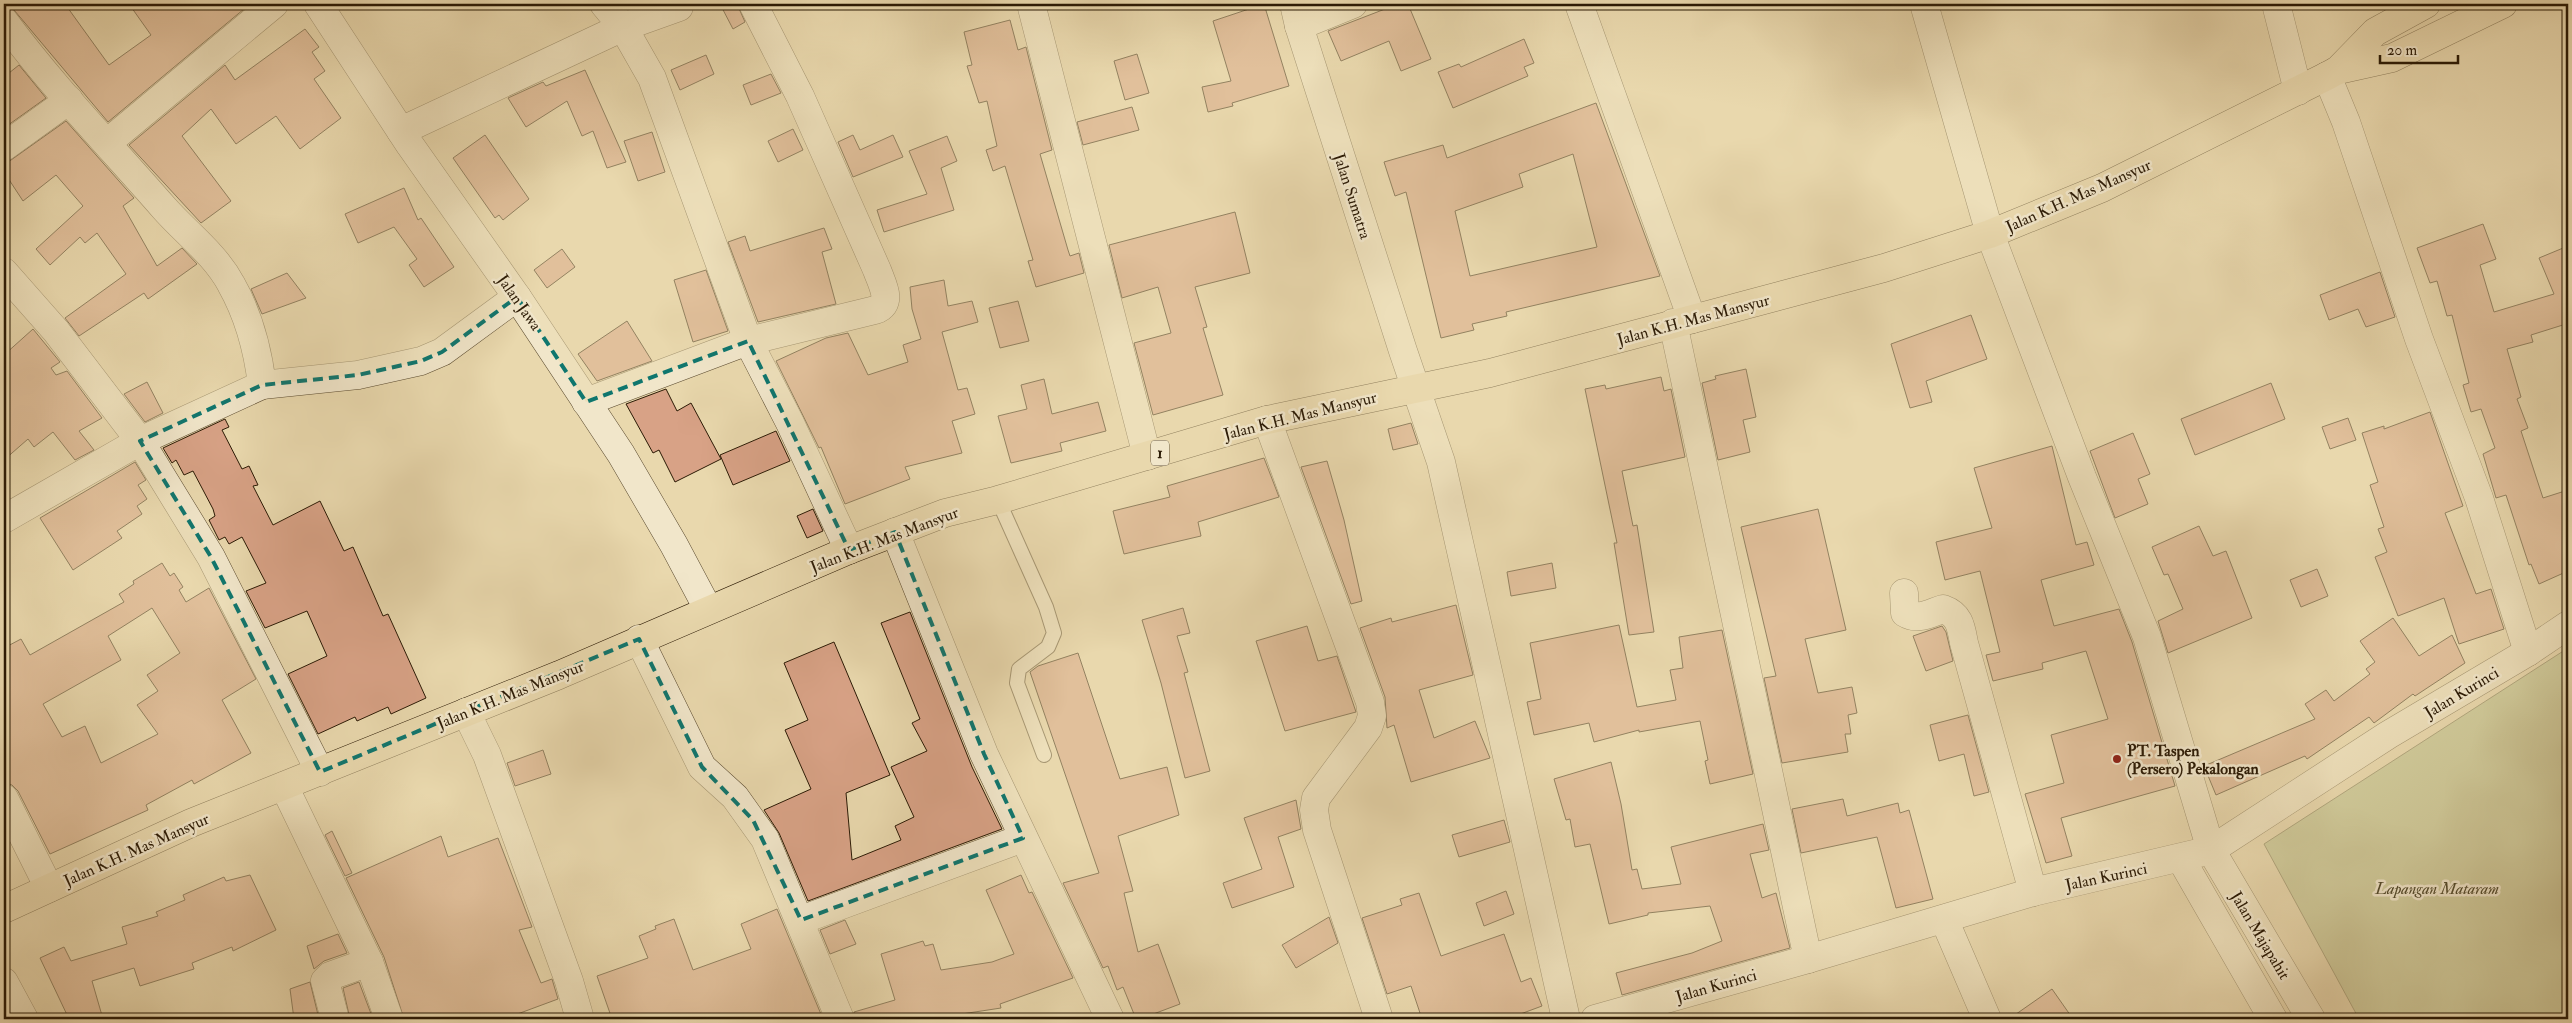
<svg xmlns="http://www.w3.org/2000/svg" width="2572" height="1023" viewBox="0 0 2572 1023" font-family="'IM FELL Double Pica',serif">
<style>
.green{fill:#b6bf8a;stroke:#706c48}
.building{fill:#d8a286;stroke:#2b1a05;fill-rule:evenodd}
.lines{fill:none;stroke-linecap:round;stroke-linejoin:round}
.service-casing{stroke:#5a4a2f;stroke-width:16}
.minor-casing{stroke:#5a4a2f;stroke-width:29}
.tertiary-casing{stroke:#5a4a2f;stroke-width:29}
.trunk-casing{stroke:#2b1a05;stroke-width:29}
.service{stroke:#f1e6ca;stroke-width:14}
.minor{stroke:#f1e6ca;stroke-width:28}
.tertiary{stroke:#f1e6ca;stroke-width:28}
.trunk{stroke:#e9d8ad;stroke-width:28}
.marked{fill:none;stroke:#0f766e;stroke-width:4;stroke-dasharray:10 6;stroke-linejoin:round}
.poi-dot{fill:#8f2418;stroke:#f1e6ca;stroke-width:2}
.labels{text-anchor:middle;stroke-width:5;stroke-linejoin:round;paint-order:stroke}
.shield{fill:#f1e6ca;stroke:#665740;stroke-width:1}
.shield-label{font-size:15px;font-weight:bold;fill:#2b1a05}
.street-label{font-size:16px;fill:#2b1a05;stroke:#f1e6ca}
.poi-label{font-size:16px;font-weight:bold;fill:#2b1a05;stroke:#f1e6ca;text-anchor:start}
.park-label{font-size:16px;font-style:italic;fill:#554c2d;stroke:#f1e6ca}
</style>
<rect width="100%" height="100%" fill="#e9d8ad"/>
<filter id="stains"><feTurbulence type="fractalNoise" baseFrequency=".004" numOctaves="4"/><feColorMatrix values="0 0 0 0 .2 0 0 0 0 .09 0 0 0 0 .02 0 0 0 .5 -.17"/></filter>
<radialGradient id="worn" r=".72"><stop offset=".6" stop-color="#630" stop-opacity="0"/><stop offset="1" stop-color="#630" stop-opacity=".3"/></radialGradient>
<polygon class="green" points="2568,648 2568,1019 2359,1019 2264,844"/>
<g class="building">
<polygon points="9,4 65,4 109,65 151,35 129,4 250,4 108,122"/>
<polygon points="720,4 737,4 745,22 733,29"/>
<polygon points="1264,4 1289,86 1232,103 1233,106 1208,112 1202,87 1231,81 1213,21"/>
<polygon points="1398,4 1408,4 1431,59 1401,71 1389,41 1341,61 1328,31"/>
<polygon points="1010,20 1018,50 1026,47 1052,150 1040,154 1068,250 1070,256 1079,253 1084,273 1036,287 1028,261 1033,260 1005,166 993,171 986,150 997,146 987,101 979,103 967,66 972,65 964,32"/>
<polygon points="305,29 319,47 312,52 325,71 314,79 341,118 300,149 276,116 236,144 211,109 182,136 231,201 201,223 129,145 225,65 235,80"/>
<polygon points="1524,39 1534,63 1524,67 1528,76 1453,108 1438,72 1459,64 1461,67"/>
<polygon points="1137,54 1149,93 1125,100 1114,61"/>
<polygon points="706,55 714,74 680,90 671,70"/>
<polygon points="19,65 46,98 4,128 4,77"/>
<polygon points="585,70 626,162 607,168 593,131 582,136 567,101 526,127 508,98 543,82 546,86"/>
<polygon points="771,74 781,93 751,105 743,85"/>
<path d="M1596 103 1660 276 1506 312 1507 316 1472 324 1474 330 1441 338 1406 192 1395 196 1384 162 1443 145 1447 158ZM1573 154 1597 247 1470 276 1455 211 1523 187 1519 174Z"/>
<polygon points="1132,107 1139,130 1083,145 1077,122"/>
<polygon points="66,121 134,198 123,206 157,266 182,248 197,264 148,299 144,293 79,336 65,318 126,274 97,233 85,243 80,237 50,265 36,249 83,206 56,175 23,201 4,172 4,165"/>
<polygon points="793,129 803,150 778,162 768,141"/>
<polygon points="652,132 665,172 638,181 624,141"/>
<polygon points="485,135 529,199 503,220 499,215 495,218 453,158"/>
<polygon points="853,135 860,150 893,135 903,157 853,177 838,142"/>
<polygon points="947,136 957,161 941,168 954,210 884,232 877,210 927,194 909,151"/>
<polygon points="404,188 418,220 421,218 454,267 424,287 409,265 417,259 394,227 358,243 345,214"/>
<polygon points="1235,212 1250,273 1195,287 1207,327 1203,328 1223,395 1153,415 1134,343 1171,333 1158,287 1122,298 1109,245"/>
<polygon points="2483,224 2496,259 2480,265 2494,312 2554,294 2539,258 2568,246 2568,328 2566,324 2531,335 2533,342 2507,349 2521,397 2517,399 2528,428 2521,431 2543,498 2568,490 2568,571 2539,584 2531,564 2529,565 2506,495 2496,498 2483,454 2495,448 2481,409 2471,412 2463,385 2469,383 2452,315 2447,316 2437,281 2430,283 2417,248"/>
<polygon points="824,228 832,249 822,252 836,304 758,322 728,242 745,236 750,251"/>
<polygon points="562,249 575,267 547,288 534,270"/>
<polygon points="706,270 728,331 693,342 674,280"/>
<polygon points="2380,272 2395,317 2366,327 2358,309 2329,320 2320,295"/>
<polygon points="287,273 306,298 262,314 251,289"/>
<polygon points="944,280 948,306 972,301 978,322 942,332 958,390 967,388 975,414 952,421 962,453 905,467 910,479 845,504 821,447 819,448 776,361 826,338 848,333 868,375 908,362 903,345 921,339 912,309 910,287"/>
<polygon points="1018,301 1029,341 1000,348 989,308"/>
<polygon points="1971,315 1987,359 1926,381 1932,402 1910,408 1891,344"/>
<polygon points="627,321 652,361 597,381 578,354"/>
<polygon points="33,329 60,362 51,368 56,375 67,371 102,418 79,431 94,450 75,460 53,432 34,447 28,439 4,460 4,355"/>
<polygon points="1746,369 1756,417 1743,420 1750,452 1718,460 1702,383 1716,379 1715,376"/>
<polygon points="1661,377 1664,391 1671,389 1685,457 1622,471 1633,526 1637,525 1654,632 1629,635 1614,543 1617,543 1585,389 1605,385 1606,389"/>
<polygon points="1044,379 1052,414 1098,402 1106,431 1060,443 1062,451 1011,463 998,416 1027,409 1021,385"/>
<polygon points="147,382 163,413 145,422 124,394"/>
<polygon points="2271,383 2285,419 2195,455 2181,419"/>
<polygon points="666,389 677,411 691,403 721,459 675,482 659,450 653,453 626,404"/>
<polygon points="2430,412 2463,506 2445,513 2476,594 2491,589 2504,629 2459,644 2444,598 2398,616 2375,557 2387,552 2378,529 2384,527 2370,485 2378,482 2362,433 2384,426 2384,429"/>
<polygon points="2348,418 2356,440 2330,449 2322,427"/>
<polygon points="225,419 229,427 222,430 242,469 249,466 258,485 253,486 273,525 320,501 344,551 353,547 383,616 388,614 426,698 391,714 388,707 357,721 355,717 318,734 288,674 327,656 307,611 265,628 246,591 266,583 242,537 229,544 225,537 219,540 209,520 215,516 213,509 193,471 184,475 176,460 172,463 163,448"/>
<polygon points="1411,423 1418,444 1393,450 1388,429"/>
<polygon points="776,431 790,461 733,485 720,455"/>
<polygon points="2133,433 2150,474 2138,479 2148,504 2115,518 2090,451"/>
<polygon points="2052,446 2076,545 2087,542 2094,565 2041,580 2054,626 2119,609 2132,642 2175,786 2061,818 2072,856 2046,863 2025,794 2064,783 2051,735 2108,719 2086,651 2042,663 2043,669 1993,681 1986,655 2000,652 1980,571 1945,580 1936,542 1992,528 1974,468"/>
<polygon points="1264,458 1279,497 1198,522 1201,536 1124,554 1113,511 1170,497 1167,486"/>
<polygon points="1327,461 1344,520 1362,601 1351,604 1301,467"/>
<polygon points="135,462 146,480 138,485 147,499 137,506 142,514 117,531 122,538 73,570 40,518"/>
<polygon points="813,509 823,531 807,538 797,516"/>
<polygon points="1818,509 1846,630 1805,639 1818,693 1852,687 1857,713 1848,715 1851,734 1845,734 1848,752 1782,763 1764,678 1776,676 1741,527"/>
<polygon points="2199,526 2213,556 2226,551 2252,618 2168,653 2158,621 2183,609 2168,574 2164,575 2152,547"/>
<path d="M162 563 170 576 174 573 183 587 179 590 186 602 209 588 256 679 222 700 251 753 194 784 192 780 146 805 148 810 50 854 18 791 12 785 4 783V648L21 639 30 655 124 602 119 594 134 584 133 581ZM152 608 180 653 147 675 158 691 137 705 158 734 101 763 85 726 62 737 43 704 121 660 108 636Z"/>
<polygon points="1552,563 1556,588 1511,596 1507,572"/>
<polygon points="2317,569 2328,596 2301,607 2290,580"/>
<polygon points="1456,605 1473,675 1419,690 1434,738 1475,721 1490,758 1411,782 1394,725 1387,728 1385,697 1360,628 1391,618 1392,622"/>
<polygon points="1183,608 1190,633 1177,636 1188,672 1184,673 1210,771 1185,778 1161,683 1142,620"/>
<polygon points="910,612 972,767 1002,829 808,901 779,833 764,810 811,789 785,730 808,720 784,663 834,642 890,775 846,793 852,860 901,840 895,826 914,817 891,767 927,751 912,723 920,719 881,623"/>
<polygon points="2393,618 2419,656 2452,635 2465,663 2415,696 2413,694 2374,723 2369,717 2307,759 2305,756 2216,795 2204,766 2315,719 2305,704 2326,690 2334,701 2370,674 2366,669 2375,662 2360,641"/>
<polygon points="1619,625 1637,707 1676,700 1670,670 1683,668 1679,637 1722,630 1753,774 1710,784 1705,761 1708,760 1700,721 1639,732 1639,730 1594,742 1589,723 1534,735 1527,702 1541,699 1530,643"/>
<polygon points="1307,626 1318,661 1337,656 1356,712 1285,731 1256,641"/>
<polygon points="1942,626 1946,632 1953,661 1926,671 1913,636"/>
<polygon points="1078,653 1120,779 1167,767 1179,815 1118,836 1133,891 1124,893 1138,952 1158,944 1180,1004 1140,1019 1136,1019 1123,987 1117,990 1108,966 1103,968 1063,883 1099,873 1030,672 1038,666"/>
<polygon points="1968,715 1989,792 1974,796 1964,754 1939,761 1930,725"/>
<polygon points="543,750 551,774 515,786 507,763"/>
<polygon points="1611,762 1621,804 1632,870 1637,869 1642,889 1681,884 1671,847 1763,824 1769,850 1750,854 1762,898 1776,893 1790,948 1622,995 1616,973 1692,953 1722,941 1710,906 1648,913 1648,915 1609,924 1590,844 1575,847 1570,819 1566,820 1554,779"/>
<polygon points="1843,799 1847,816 1898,803 1900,813 1909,810 1933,899 1896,908 1877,837 1801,853 1792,809"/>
<polygon points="1296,800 1301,829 1278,837 1294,887 1232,908 1223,883 1262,869 1244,818"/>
<polygon points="1504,820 1510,842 1459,857 1452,835"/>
<polygon points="332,831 352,873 345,876 325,835"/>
<polygon points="441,836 448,857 498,838 532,927 519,930 541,983 552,979 558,999 504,1019 404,1019 384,957 346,878"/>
<polygon points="250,875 276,930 233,951 232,947 192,963 194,969 140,986 134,968 92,981 103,1019 69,1019 40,958 64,947 71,961 127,944 122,927 158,916 156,912 185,900 183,895 224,877 226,881"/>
<polygon points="1021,875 1029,893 1032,892 1073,978 1000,1004 1001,1008 955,1015 956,1019 855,1019 854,1012 895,1000 881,954 923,941 925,946 933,944 941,970 992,962 1014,954 986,890"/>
<polygon points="1506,891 1514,914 1484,926 1476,903"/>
<polygon points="1419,893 1441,956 1504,934 1521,982 1531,978 1542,1006 1507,1019 1422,1019 1411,986 1387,994 1362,918 1402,905 1400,899"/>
<polygon points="777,909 823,1019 612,1019 597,976 648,958 639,936 656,929 655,926 674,919 693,970 751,949 741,924"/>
<polygon points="1329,917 1338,943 1296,968 1282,945"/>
<polygon points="845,920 856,944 830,954 820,930"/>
<polygon points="338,934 347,953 324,961 314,969 307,946"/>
<polygon points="310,982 319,1019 294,1019 290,989"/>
<polygon points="359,982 373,1019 350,1019 343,988"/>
<polygon points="2052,989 2073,1019 2009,1019"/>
</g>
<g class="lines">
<defs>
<polyline id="service" points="998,500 1046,607 1054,633 1048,647 1019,669 1017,683 1044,755"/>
<g id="minor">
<polyline points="318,4 410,145 517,297 621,454 674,545 708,609"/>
<polyline points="604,4 623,27 652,78 748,341 790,423 849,550"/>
<polyline points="1031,4 1147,456"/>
<polyline points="1294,4 1299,26 1403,351 1441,462 1566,1019"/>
<polyline points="1579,4 1692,319"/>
<polyline points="1924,4 1990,234 2082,477 2147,637 2211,850"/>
<polyline points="2276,4 2298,91"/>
<path d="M4 21C53 87 110 146 164 208 186 233 215 254 231 284 248 314 258 351 262 385L358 375 421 361 442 352 517 297"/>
<polyline points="1299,26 1353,4"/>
<polyline points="2327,76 2346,122 2419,339 2479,498 2528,652"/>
<polyline points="401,131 623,27 679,7"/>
<polyline points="107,143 274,4"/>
<polyline points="4,147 69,100"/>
<polyline points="4,272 56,331 140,441 211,557 320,772"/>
<polyline points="1673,323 1808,959"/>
<path d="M586 402 748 341 875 310C894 304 882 284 877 270L800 96 753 4"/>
<polyline points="1267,420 1370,702 1372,716 1368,728 1316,798 1314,810 1317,830 1379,1019"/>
<polyline points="4,519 140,441 262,385"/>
<polyline points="895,532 984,754 1110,1019"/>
<path d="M1904 593 1905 613C1918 621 1930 613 1943 609 1960 615 1961 627 1964 643L2033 892"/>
<polyline points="639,639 702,767 735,797 765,839 840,1019"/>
<polyline points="466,712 487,755 569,981 580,1019"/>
<polyline points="284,786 369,962 389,1019"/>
<polyline points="4,798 49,888"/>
<polyline points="1944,919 1987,1019"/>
<polyline points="801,920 1023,838"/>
<polyline points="4,982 24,1019"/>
<polyline points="335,1019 325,981 330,976 369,962"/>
</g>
<g id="tertiary">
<polyline points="2211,850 2311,1019"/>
<polyline points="2181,859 2273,1019"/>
<polyline points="1595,1019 1808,959 2033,892 2211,850 2388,735 2528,652 2568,625"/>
</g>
<g id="trunk">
<polyline points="2338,70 2392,58 2503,4"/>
<polyline points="4,909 191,823 559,675 849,550 945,513 998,500 1267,420 1490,373 1884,268 1990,234 2102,188 2327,76 2338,70 2375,32 2426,4"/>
</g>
</defs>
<use href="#service" class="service-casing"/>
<use href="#minor" class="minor-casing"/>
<use href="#tertiary" class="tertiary-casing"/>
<use href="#trunk" class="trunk-casing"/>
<use href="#service" class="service"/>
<use href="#minor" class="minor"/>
<use href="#tertiary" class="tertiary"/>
<use href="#trunk" class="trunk"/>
</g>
<path d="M0 0H2572V1023H0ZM517 297 586 402 748 341 849 550 895 532 984 754 1023 838 801 920 753 820 702 767 639 639 320 772 211 557 140 441 262 385 358 375 421 361 442 352Z" fill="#e9d8ad" fill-opacity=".55" fill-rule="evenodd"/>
<path class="marked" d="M517 297 586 402 748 341 849 550 895 532 984 754 1023 838 801 920 753 820 702 767 639 639 320 772 211 557 140 441 262 385 358 375 421 361 442 352Z"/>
<circle class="poi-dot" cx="2117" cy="759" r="5"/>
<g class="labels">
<rect class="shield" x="1151" y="440.5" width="18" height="25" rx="4"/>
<g class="shield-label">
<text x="1160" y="458">1</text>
</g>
<g class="street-label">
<text transform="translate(2078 195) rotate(-24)" y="6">Jalan K.H. Mas Mansyur</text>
<text transform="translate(1353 196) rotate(72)" y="6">Jalan Sumatra</text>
<text transform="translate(520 302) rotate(55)" y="6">Jalan Jawa</text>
<text transform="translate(1693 319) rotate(-15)" y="6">Jalan K.H. Mas Mansyur</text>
<text transform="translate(1300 415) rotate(-14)" y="6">Jalan K.H. Mas Mansyur</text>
<text transform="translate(884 539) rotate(-21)" y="6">Jalan K.H. Mas Mansyur</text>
<text transform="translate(2461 692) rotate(-31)" y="6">Jalan Kurinci</text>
<text transform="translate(510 694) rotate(-22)" y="6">Jalan K.H. Mas Mansyur</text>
<text transform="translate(136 849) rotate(-24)" y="6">Jalan K.H. Mas Mansyur</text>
<text transform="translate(2106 876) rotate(-12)" y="6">Jalan Kurinci</text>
<text transform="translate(2261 935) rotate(59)" y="6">Jalan Majapahit</text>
<text transform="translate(1716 985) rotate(-16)" y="6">Jalan Kurinci</text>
</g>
<g class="poi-label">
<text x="2127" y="756">PT. Taspen<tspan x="2127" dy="18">(Persero) Pekalongan</tspan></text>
</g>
<g class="park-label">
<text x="2437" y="894">Lapangan Mataram</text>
</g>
</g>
<rect width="2572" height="1023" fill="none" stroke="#e9d8ad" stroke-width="20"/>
<rect x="5" y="5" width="2562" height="1013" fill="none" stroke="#2b1a05" stroke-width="2.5"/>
<rect x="10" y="10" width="2552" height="1003" fill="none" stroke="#2b1a05"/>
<path d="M2380 55v8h78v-8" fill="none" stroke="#2b1a05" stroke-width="2.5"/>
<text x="2387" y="55" font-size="15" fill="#2b1a05" stroke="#f1e6ca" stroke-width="4" paint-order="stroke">20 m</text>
<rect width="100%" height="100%" filter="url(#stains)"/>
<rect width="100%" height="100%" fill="url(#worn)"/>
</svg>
